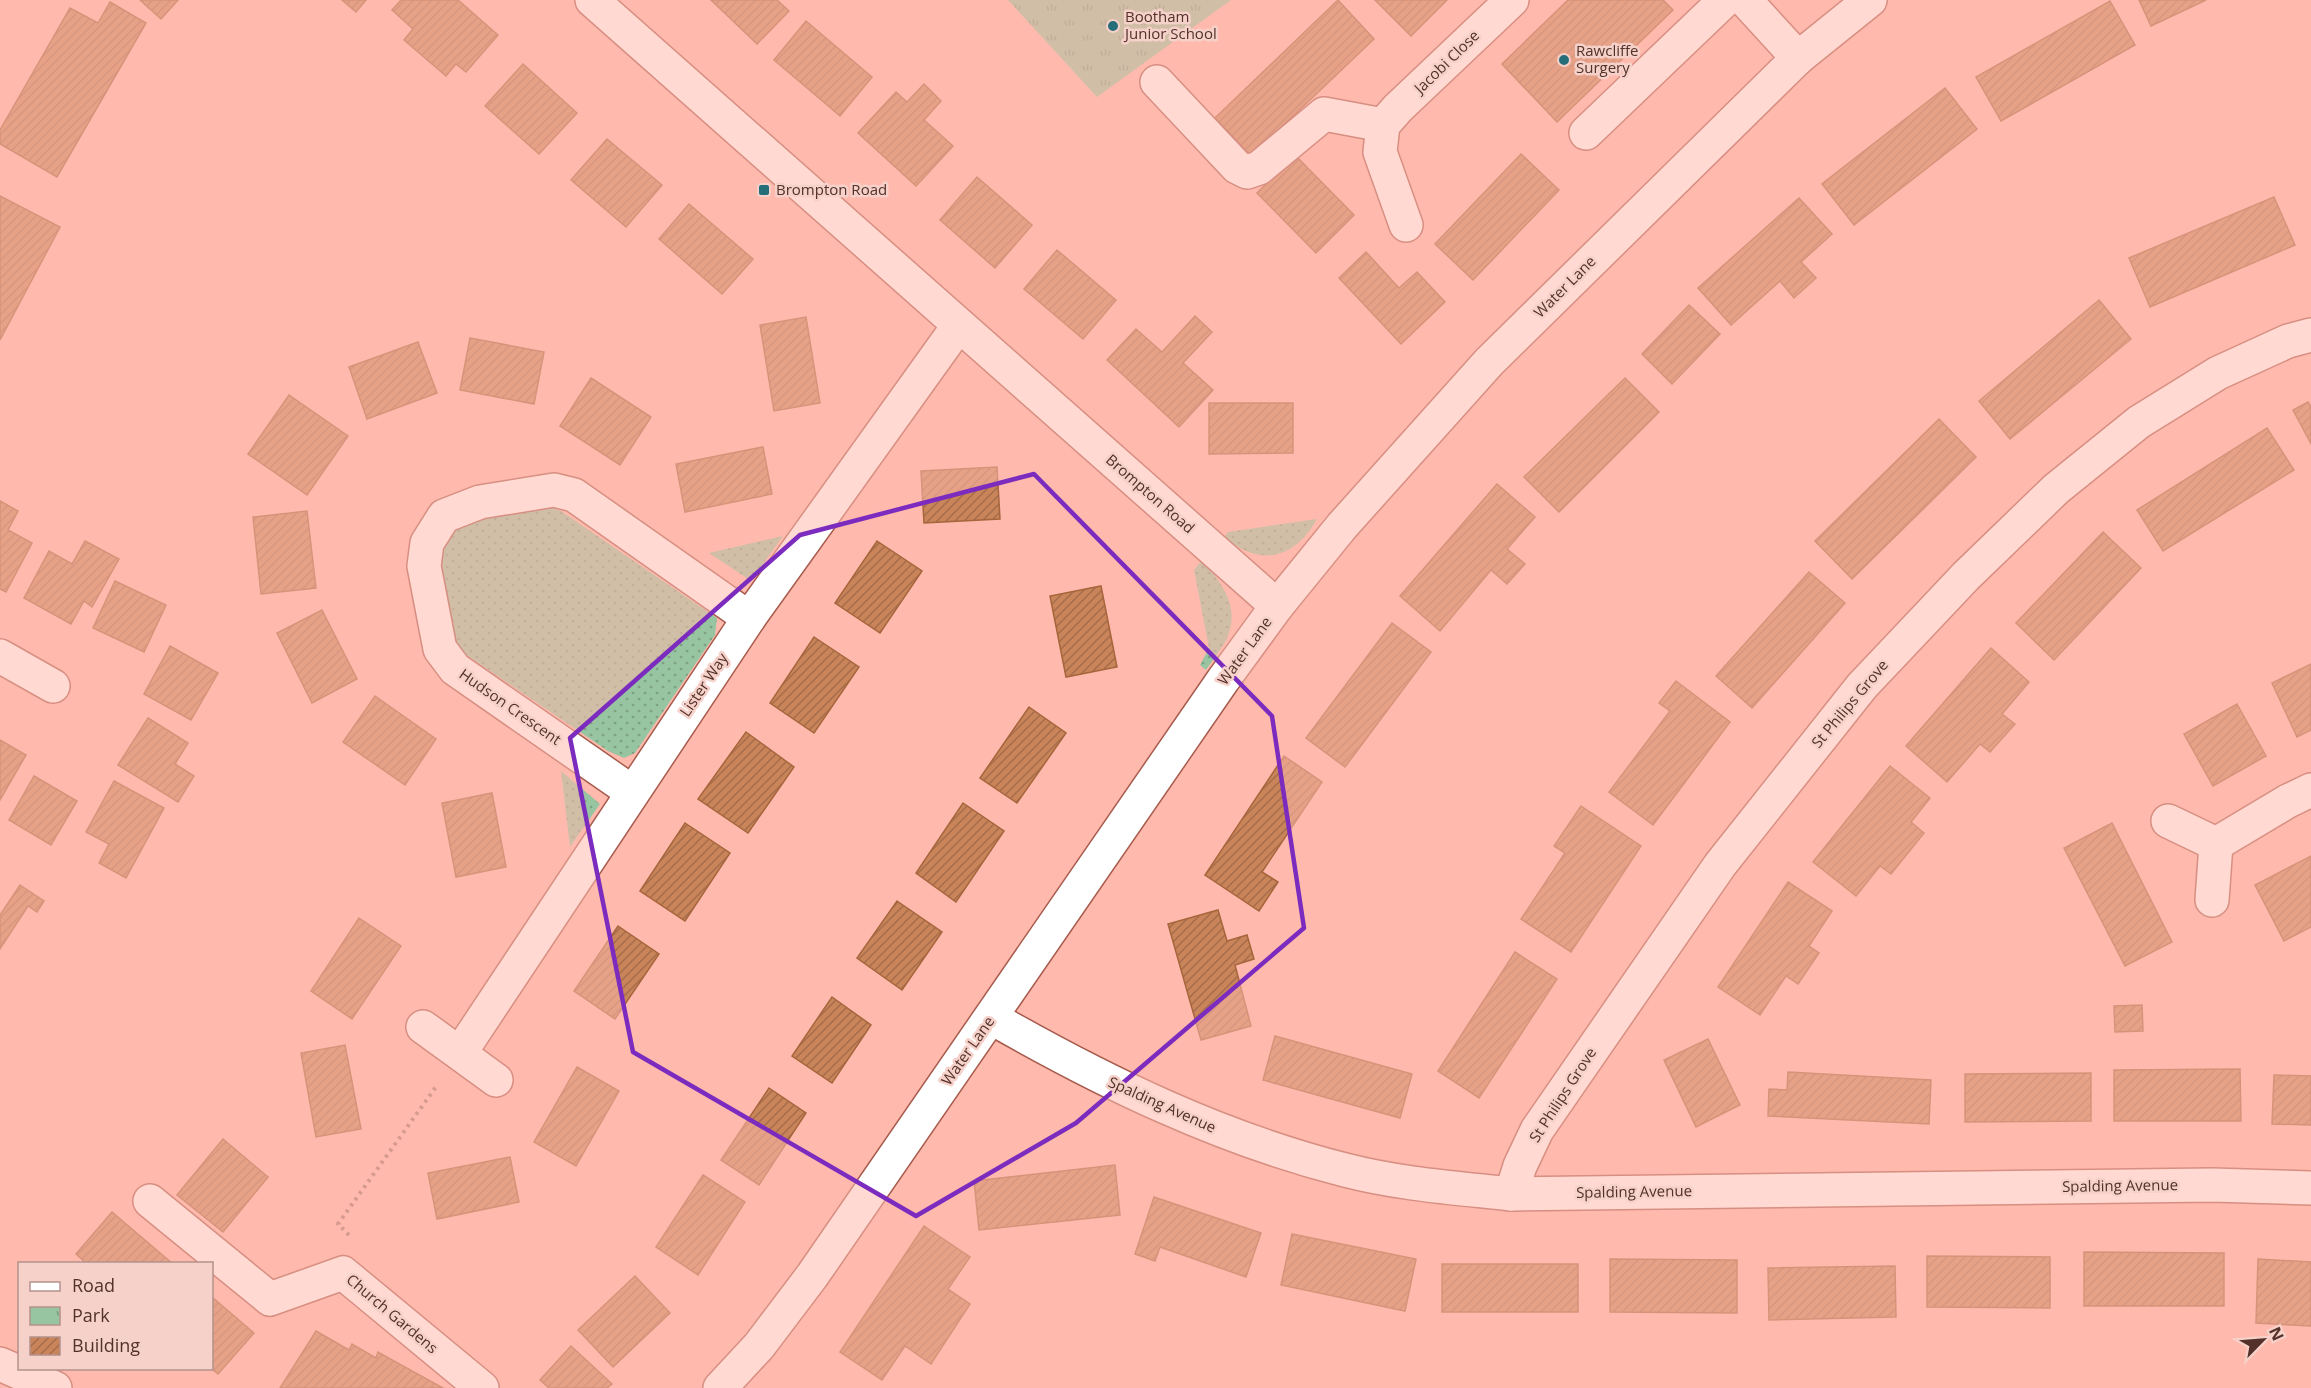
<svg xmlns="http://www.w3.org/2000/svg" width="2311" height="1388" viewBox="0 0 2311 1388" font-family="'Open Sans',sans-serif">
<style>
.grass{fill:url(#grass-dots)}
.park{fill:url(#park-tufts)}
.building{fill:url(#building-hatch);stroke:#a7653c;stroke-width:1.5}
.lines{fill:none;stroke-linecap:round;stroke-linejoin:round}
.minor-casing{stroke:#a75b4d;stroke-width:36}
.path{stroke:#a67369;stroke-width:4;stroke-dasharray:3 4.5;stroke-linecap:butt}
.minor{stroke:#fff;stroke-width:33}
.marked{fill:none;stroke:#7b2cbf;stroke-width:4.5;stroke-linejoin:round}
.poi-dot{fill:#256d79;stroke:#f5d1ca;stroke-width:2}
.labels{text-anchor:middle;stroke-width:5;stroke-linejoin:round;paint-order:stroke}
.poi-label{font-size:15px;fill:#53312a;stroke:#f5d1ca;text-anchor:start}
.street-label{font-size:15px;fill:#53312a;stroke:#f5d1ca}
</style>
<defs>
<pattern id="grass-dots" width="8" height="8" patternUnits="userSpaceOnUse" patternTransform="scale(1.5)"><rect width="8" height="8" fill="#97c4a1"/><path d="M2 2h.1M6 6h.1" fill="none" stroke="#7ea083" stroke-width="1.8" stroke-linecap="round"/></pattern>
<pattern id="park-tufts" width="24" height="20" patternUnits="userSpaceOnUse" patternTransform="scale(1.5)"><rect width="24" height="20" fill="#97c4a1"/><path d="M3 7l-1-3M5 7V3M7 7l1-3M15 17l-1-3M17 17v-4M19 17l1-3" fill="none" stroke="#7ea083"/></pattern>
<pattern id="building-hatch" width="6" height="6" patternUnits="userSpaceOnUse" patternTransform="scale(1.5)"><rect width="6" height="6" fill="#c9845a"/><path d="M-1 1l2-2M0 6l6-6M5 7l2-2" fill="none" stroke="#a66d4b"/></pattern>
</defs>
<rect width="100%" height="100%" fill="#ffbaad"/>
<g class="grass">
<path d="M548 507 561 511 717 618 715 635 635 753 624 758 608 751 459 650 453 638 440 556C445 547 450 535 457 528 466 519 532 508 548 507Z"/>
<path d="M1317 519C1294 560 1259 567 1224 537L1228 532Z"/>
<polygon points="783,536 751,581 709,553"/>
<path d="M1202 560C1220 581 1239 604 1229 633 1225 646 1213 659 1206 670L1200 665 1209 648 1194 570Z"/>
<polygon points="561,771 600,804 570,847"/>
</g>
<polygon class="park" points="1008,0 1231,0 1097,97"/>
<g class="building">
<polygon points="140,0 178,0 161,19"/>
<polygon points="342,0 366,0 356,12"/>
<polygon points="401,0 458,0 498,35 466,72 456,64 446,76 404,40 413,29 392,10"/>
<polygon points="711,0 777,0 789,11 757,44"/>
<polygon points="1338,0 1374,39 1251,156 1215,118"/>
<polygon points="1375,0 1447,0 1411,36"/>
<polygon points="1568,0 1663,0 1673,10 1557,122 1502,64"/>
<polygon points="2139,0 2206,0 2151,26"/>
<polygon points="2110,1 2135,45 2001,121 1976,77"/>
<polygon points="110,2 146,23 57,177 0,144 0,130 70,8 98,23"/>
<polygon points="806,21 872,77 840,116 774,60"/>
<polygon points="523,64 577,113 539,154 485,106"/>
<polygon points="924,84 941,101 924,120 953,146 916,186 858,133 896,92 907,102"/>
<polygon points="1945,88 1977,129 1854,225 1822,184"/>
<polygon points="607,139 662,185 626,227 571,180"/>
<polygon points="1521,154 1559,190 1473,280 1435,244"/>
<polygon points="1295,155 1354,215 1316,253 1257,193"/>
<polygon points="977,177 1032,225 995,268 940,220"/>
<polygon points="0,196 60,227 0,340"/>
<polygon points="2274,197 2295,245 2150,307 2129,258"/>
<polygon points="1799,198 1832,234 1801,262 1816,278 1794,298 1780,281 1731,325 1698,288"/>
<polygon points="689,204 753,259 722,294 659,239"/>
<polygon points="1057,250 1116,300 1083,339 1024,289"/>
<polygon points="1366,252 1399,288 1417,272 1445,302 1401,344 1339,278"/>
<polygon points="2099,300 2131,339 2010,439 1979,401"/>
<polygon points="1689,305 1720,334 1672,384 1642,354"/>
<polygon points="1195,316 1212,332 1183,363 1213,390 1179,427 1107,360 1136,329 1162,352"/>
<polygon points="806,317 820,403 774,411 760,325"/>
<polygon points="470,338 544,352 534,404 460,390"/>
<polygon points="418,342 437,393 367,419 349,367"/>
<polygon points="591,378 651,417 620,465 560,426"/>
<polygon points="1625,378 1659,412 1559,512 1524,477"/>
<polygon points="289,395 348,436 307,495 248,454"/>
<polygon points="2308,402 2311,407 2311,444 2293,410"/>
<polygon points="1209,403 1293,403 1293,453 1209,454"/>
<polygon points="1939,419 1976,457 1852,579 1815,541"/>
<polygon points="2267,428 2294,470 2163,551 2137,510"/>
<polygon points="763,447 772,494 685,512 676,464"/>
<polygon points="997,467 1000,519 924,523 921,471"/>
<polygon points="1497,484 1535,517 1507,549 1525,564 1507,584 1491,570 1440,631 1400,596"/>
<polygon points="0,501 18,511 8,530 32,543 6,592 0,589"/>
<polygon points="307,511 316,588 261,594 253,517"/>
<polygon points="2103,532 2141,568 2054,660 2016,623"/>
<polygon points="85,541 119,559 92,607 84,601 71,624 24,598 49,551 72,564"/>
<polygon points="877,541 922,571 880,633 835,603"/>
<polygon points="1809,572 1845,603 1752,708 1716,676"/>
<polygon points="115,581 166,605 144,652 93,628"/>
<polygon points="1101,586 1117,667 1066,677 1050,596"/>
<polygon points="322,610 357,679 312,703 277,633"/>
<polygon points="1392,623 1431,652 1345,767 1306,738"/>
<polygon points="814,637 859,667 814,733 770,703"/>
<polygon points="170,646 218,673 191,720 144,694"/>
<polygon points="1991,648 2029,682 2002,714 2015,724 1990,752 1980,744 1947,782 1906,746"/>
<polygon points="2311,664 2311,730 2297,737 2272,683"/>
<polygon points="1676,681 1730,722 1653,825 1609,792 1670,711 1659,703"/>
<polygon points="375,696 436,739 405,785 343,742"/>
<polygon points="2237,704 2266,756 2213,786 2184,734"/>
<polygon points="1029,707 1066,733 1017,803 980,778"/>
<polygon points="148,718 188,743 175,764 194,776 178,802 118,765"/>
<polygon points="746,732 794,767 748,833 698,799"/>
<polygon points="0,740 26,755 0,800"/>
<polygon points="1284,756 1322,782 1262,872 1278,882 1259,911 1205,875"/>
<polygon points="1890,766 1930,798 1911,822 1924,833 1891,874 1880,866 1856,896 1813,862"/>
<polygon points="34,776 77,801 51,845 9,820"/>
<polygon points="114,781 164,808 126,878 99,863 109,844 86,832"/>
<polygon points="492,793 506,867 456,877 442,803"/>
<polygon points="963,803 1004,831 956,902 916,873"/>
<polygon points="1581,806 1641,846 1571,952 1521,919 1565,853 1554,846"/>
<polygon points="685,823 730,853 685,921 640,891"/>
<polygon points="2112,823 2172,942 2125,966 2064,848"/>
<polygon points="2311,856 2311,927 2284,941 2255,885"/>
<polygon points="1788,882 1832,911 1809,946 1819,953 1798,984 1786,976 1760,1015 1718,987"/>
<polygon points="20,885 44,901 37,912 28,906 0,949 0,915"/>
<polygon points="897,901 942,932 902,990 857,958"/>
<polygon points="1218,910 1227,941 1247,935 1254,959 1235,965 1251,1026 1201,1040 1168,924"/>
<polygon points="359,918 401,946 352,1019 311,991"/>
<polygon points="618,926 659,954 615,1019 574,991"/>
<polygon points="1515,952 1557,979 1479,1098 1438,1071"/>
<polygon points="832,997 871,1025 832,1083 792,1056"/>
<polygon points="2142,1005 2143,1031 2115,1032 2114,1006"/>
<polygon points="1275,1036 1412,1074 1400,1118 1263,1080"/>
<polygon points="1708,1039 1740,1105 1696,1127 1664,1060"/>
<polygon points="345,1045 361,1129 316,1137 301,1053"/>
<polygon points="577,1067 619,1091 576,1166 534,1142"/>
<polygon points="2240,1069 2241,1121 2114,1121 2114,1070"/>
<polygon points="1788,1072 1931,1080 1929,1124 1768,1116 1769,1089 1787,1090"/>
<polygon points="2091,1073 2091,1121 1965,1122 1965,1074"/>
<polygon points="2274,1075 2311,1076 2311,1125 2272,1124"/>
<polygon points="769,1088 806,1113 759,1185 721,1160"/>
<polygon points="223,1139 268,1177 223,1232 177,1195"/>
<polygon points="510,1157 519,1202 437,1219 428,1173"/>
<polygon points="1115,1165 1120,1215 979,1230 974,1181"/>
<polygon points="703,1175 745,1202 698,1275 656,1247"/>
<polygon points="1154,1197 1261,1233 1246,1277 1160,1247 1155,1261 1135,1254"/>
<polygon points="112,1212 173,1264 87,1264 76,1254"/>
<polygon points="924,1226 970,1257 948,1289 970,1304 931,1364 905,1346 882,1380 840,1352"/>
<polygon points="1292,1234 1416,1259 1405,1311 1281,1285"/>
<polygon points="2084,1252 2224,1253 2224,1306 2084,1306"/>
<polygon points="1927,1256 2050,1257 2050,1308 1927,1307"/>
<polygon points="1610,1259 1737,1260 1737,1313 1610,1312"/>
<polygon points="2258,1259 2311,1262 2311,1326 2256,1323"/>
<rect x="1442" y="1264" width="136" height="48"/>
<polygon points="1895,1266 1896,1317 1769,1320 1768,1268"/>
<polygon points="635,1276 670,1313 613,1367 578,1330"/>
<polygon points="212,1297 254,1333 218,1374 211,1368"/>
<polygon points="316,1331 349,1350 352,1344 376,1358 378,1352 443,1388 280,1388"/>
<polygon points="571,1346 612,1384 607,1388 549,1388 540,1380"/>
</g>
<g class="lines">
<defs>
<g id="minor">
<polyline points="592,0 1277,606"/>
<polyline points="1745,0 1798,58"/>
<polyline points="1157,82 1237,167 1247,172 1259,168 1324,114 1383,125"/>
<polyline points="1586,133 1725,0"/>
<polyline points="1406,225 1380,152 1383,125 1398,108 1512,0"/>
<polyline points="0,656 53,686"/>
<polyline points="632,792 455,669 440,649 424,566 427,543 444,516 480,502 554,490 574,495 749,618"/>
<polyline points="2168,821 2216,844 2212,900"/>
<polyline points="2216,844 2288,801 2311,790"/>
<path d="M992 1018C1104 1082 1219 1138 1345 1170 1399 1184 1456 1188 1511 1194L2212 1185 2311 1188"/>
<polyline points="423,1027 496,1080"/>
<polyline points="460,1053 749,618 959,325"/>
<polyline points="1511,1194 1520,1166 1537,1130 1720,865 1862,686 1966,576 2056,489 2139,422 2218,373 2288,341 2311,335"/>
<polyline points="150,1201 270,1299 343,1273 482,1388"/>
<polyline points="0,1364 55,1388"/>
<polyline points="720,1388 759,1346 812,1276 1223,680 1277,606 1342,526 1489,362 1798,58 1870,0"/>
</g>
</defs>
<use href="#minor" class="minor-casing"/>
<polyline class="path" points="349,1235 338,1224 438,1084"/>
<use href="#minor" class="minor"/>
</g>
<path d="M0 0H2311V1388H0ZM1034 474 1272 716 1304 928 1076 1123 916 1216 633 1052 570 738 800 535Z" fill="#ffbaad" fill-opacity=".55" fill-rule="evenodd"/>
<path class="marked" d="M1034 474 1272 716 1304 928 1076 1123 916 1216 633 1052 570 738 800 535Z"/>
<g class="poi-dot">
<circle cx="1113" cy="26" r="6"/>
<circle cx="1564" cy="60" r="6"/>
<rect x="758" y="184" width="12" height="12" rx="3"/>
</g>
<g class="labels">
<g class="poi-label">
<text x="1125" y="22">Bootham<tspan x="1125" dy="17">Junior School</tspan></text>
<text x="1576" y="56">Rawcliffe<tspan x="1576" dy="17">Surgery</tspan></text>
<text x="776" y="195">Brompton Road</text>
</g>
<g class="street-label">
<text transform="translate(1447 62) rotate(-44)" y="5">Jacobi Close</text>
<text transform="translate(1565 287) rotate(-45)" y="5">Water Lane</text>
<text transform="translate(1150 494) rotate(41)" y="5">Brompton Road</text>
<text transform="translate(1245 651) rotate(-54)" y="5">Water Lane</text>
<text transform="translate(704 685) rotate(-56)" y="5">Lister Way</text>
<text transform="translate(1850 704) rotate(-50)" y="5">St Philips Grove</text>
<text transform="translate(510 707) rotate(35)" y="5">Hudson Crescent</text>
<text transform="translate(968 1051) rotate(-55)" y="5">Water Lane</text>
<text transform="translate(1563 1095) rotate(-57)" y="5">St Philips Grove</text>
<text transform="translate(1162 1105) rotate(24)" y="5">Spalding Avenue</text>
<text transform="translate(2120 1186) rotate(-1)" y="5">Spalding Avenue</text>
<text transform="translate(1634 1192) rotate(-1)" y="5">Spalding Avenue</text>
<text transform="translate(392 1314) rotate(40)" y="5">Church Gardens</text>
</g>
</g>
<rect x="18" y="1262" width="195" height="108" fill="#f5d1ca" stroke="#b4918a" stroke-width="1.5"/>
<rect x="30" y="1282" width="30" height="9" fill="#ffffff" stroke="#b4918a" stroke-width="1.5"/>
<text x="72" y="1292" font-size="18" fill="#53312a">Road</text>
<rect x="30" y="1307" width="30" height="18" fill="url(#park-tufts)" stroke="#b4918a" stroke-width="1.5"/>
<text x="72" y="1322" font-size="18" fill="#53312a">Park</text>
<rect x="30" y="1337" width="30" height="18" fill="url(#building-hatch)" stroke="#b4918a" stroke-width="1.5"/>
<text x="72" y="1352" font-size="18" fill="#53312a">Building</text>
<g transform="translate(2263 1340) rotate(65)" stroke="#f5d1ca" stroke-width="4.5" paint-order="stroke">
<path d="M0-4.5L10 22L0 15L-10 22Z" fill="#53312a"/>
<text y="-9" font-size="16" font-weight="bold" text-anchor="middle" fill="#53312a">N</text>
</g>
</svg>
